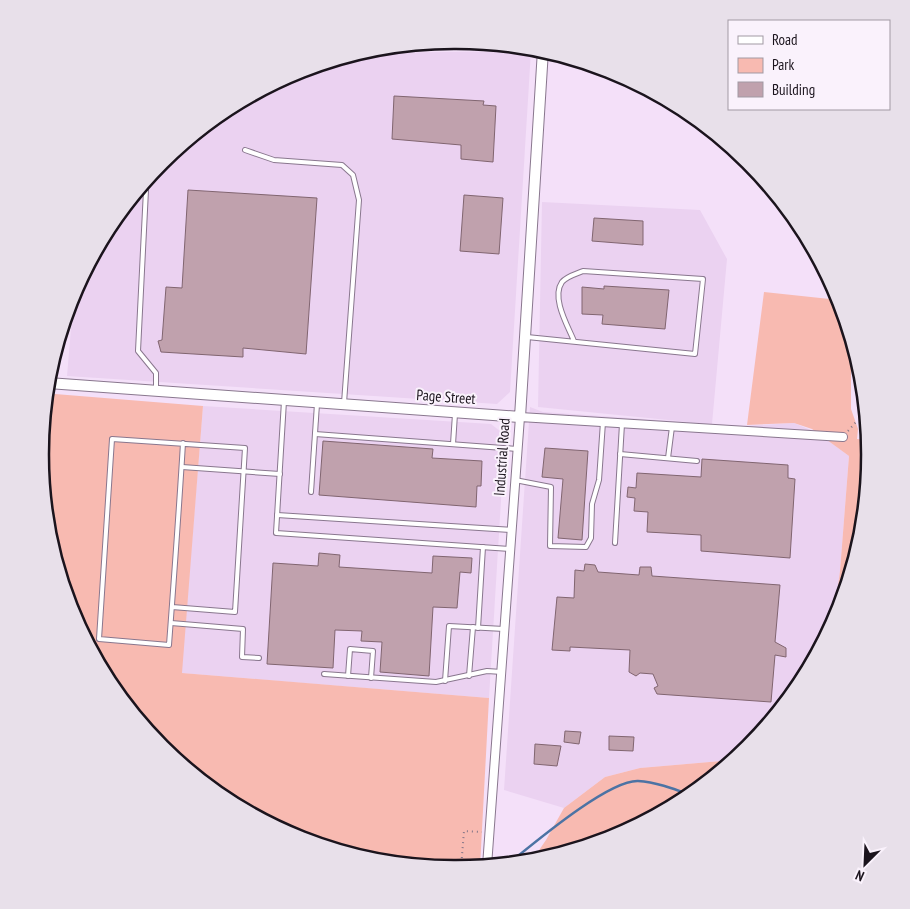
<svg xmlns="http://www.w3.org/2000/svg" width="910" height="909" viewBox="0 0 910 909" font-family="'PT Sans Narrow',sans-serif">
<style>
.built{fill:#ebd2f1}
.green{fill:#f8bab1}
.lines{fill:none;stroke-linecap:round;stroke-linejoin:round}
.stream{stroke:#4c73a4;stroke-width:2.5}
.building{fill:#c0a1ad;stroke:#816570}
.lane-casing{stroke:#89778e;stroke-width:6}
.street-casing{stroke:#89778e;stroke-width:10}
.secondary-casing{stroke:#89778e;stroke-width:12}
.path{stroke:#847687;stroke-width:2;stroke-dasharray:1 4;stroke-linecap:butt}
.lane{stroke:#fff;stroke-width:4}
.street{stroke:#fff;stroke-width:8}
.secondary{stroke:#fff;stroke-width:10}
.labels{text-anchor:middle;stroke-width:4;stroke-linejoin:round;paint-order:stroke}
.street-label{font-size:15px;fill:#1b141d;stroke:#faf2fc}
.rim{fill:none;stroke:#1b141d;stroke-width:2.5}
</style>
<rect width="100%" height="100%" fill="#f4e0f9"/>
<g class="built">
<polygon points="531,51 510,392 497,404 67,376 74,292 111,224 162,161 225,110 297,71 356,53"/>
<polygon points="542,202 700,210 727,259 712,424 744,426 794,423 818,433 849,456 840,571 833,622 799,685 748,748 733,760 640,768 605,777 564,808 504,790 530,407 543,412 688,422 538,407"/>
<polygon points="203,406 491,424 505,435 489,698 181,673"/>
</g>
<g class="green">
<path d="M764 292 839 300 851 340V409L858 429 857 439 868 440C873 488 856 579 833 622L840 571 849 456 812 429 794 423 747 425Z"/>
<path d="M55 394 203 406 182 673 489 698 480 867C339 880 188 801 110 685 87 650 71 610 59 571 56 559 51 547 48 535 40 490 41 444 46 399Z"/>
<polygon points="733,760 685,799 613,838 531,862 546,840 564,808 605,777 640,768"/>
</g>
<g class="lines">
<path class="stream" d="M508 864C533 844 608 780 638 781 656 782 674 789 690 795"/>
</g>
<g class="building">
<polygon points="394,96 484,101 483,105 496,106 493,162 461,159 461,145 392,139"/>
<polygon points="188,190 317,198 306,354 243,348 243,357 161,352 158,341 162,340 166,287 182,288"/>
<polygon points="464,195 503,198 499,254 460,251"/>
<polygon points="594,218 643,221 643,245 592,241"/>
<polygon points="604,286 669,290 665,329 602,324 603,315 582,314 582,287 604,289"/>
<polygon points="323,441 433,449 432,458 482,461 481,486 477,486 476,507 319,495"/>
<polygon points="545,448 588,451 582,540 558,538 563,479 542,477"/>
<polygon points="702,459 788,465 788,478 795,479 790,558 701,551 701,535 647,532 648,512 634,511 635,498 627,497 628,487 636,488 637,473 701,477"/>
<polygon points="319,553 340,555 339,567 432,573 433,556 472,558 471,573 460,572 457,608 433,607 429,676 380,672 382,642 361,641 362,631 335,630 333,668 267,664 273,563 318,566"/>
<polygon points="585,564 595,565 598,572 639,575 640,567 651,567 652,576 780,585 775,642 786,648 786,657 775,655 771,702 657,694 654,688 658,686 653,674 640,673 636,676 629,672 630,650 570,647 570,651 552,650 557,597 574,598 575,570 584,571"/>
<polygon points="565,731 581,732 579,744 564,742"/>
<polygon points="609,736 634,737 633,751 609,750"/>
<polygon points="535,744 561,746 557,766 534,764"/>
</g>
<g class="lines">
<defs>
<g id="lane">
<polyline points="245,150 274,160 342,165 353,175 359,200 344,403"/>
<polyline points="146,190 138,351 156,373 156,391"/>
<path d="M527 337 695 354 703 279 583 271C576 274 567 276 562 282 551 298 568 326 574 341"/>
<polyline points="284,401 276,533 510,549"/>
<polyline points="315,434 517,449"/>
<polyline points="453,444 455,414"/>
<polyline points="620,454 697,461"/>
<polyline points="668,458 672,427"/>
<polyline points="182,467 280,474"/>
<polyline points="515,480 551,487 550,546 586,547 591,538 592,504 599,480 603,422"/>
<polyline points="311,492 317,404"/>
<polyline points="277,515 512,530"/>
<polyline points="615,543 622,424"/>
<path d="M172 607 235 612 245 448 112 439 99 639 169 645C174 578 179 510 183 443"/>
<polyline points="171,623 243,629 242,657 259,658"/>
<polyline points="478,628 483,547"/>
<polyline points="324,674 436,682 487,671 502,672"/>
<polyline points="348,676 350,649 373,651 371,678"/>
<polyline points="469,676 473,627"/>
<polyline points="445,681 449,626 504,629"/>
</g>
<polyline id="street" points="487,866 520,417 843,437"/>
<polyline id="secondary" points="48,383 520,417 543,50"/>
</defs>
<use href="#lane" class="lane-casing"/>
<use href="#street" class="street-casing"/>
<use href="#secondary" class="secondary-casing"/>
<g class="path">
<polyline points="46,396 56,395"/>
<polyline points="848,431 856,422 866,423"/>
<polyline points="461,868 464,831 482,832"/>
</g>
<use href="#lane" class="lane"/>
<use href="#street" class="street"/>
<use href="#secondary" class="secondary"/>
</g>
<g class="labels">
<g class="street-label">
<text transform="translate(446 397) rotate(4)" y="5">Page Street</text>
<text transform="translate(502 457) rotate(-86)" y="5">Industrial Road</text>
</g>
</g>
<path d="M0 0H910V909H0ZM454 49H456A405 405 0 0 1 861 454V455A405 405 0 0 1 456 860H454A405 405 0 0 1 49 455V454A405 405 0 0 1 454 49Z" fill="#e8e0ea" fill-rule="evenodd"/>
<path class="rim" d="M454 49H456A405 405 0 0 1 861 454V455A405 405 0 0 1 456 860H454A405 405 0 0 1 49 455V454A405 405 0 0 1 454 49Z"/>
<rect x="728" y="20" width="162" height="90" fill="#faf2fc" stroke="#a199a3"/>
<rect x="738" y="36" width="25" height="8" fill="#ffffff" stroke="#a199a3"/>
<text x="772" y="45" font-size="15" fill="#1b141d">Road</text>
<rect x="738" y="58" width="25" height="15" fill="#f8bab1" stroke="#a199a3"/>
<text x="772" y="70" font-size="15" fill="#1b141d">Park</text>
<rect x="738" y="82" width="25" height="15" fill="#c0a1ad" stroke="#a199a3"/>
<text x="772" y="95" font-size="15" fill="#1b141d">Building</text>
<g transform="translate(865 864) rotate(204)" stroke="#faf2fc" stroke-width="4" paint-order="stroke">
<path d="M0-4L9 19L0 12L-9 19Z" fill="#1b141d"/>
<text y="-8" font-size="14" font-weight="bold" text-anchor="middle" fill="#1b141d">N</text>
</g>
</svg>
